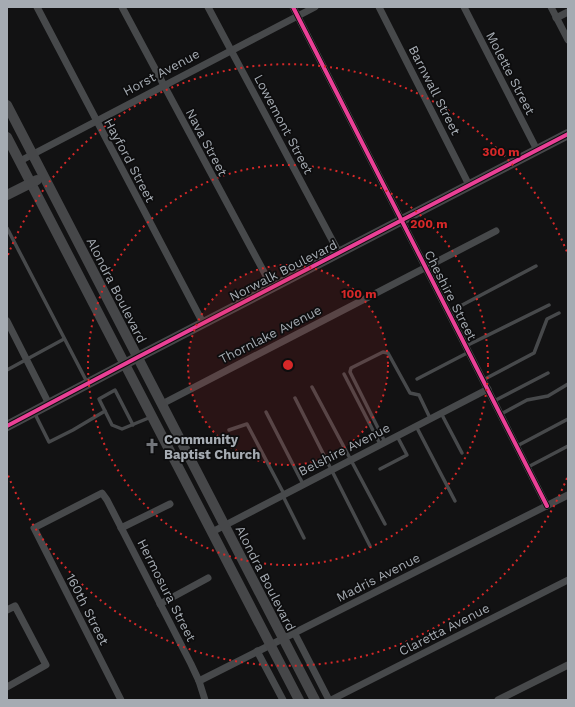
<svg xmlns="http://www.w3.org/2000/svg" width="575" height="707" viewBox="0 0 575 707" font-family="'Work Sans',sans-serif">
<style>
.lines{fill:none;stroke-linecap:round;stroke-linejoin:round}
.lane{stroke:#47494b;stroke-width:3.5}
.street{stroke:#47494b;stroke-width:7}
.secondary{stroke:#464749;stroke-width:10}
.cycleway-casing{stroke:#0d0d0e;stroke-width:6}
.cycleway{stroke:#ea4096;stroke-width:4}
.ring{fill:none;stroke:#d62828;stroke-width:2;stroke-dasharray:2 4}
.labels{text-anchor:middle;stroke-width:3.5;stroke-linejoin:round;paint-order:stroke}
.street-label{font-size:13px;fill:#a5abb2;stroke:#0d0d0e}
.poi-label{font-size:13px;font-weight:bold;fill:#a5abb2;stroke:#0d0d0e;text-anchor:start}
.centre{fill:#d62828;stroke:#0d0d0e;stroke-width:2}
.ring-label{font-size:12px;text-anchor:middle;font-weight:bold;fill:#d62828;stroke:#0d0d0e;stroke-width:3.5;stroke-linejoin:round;paint-order:stroke}
</style>
<rect width="100%" height="100%" fill="#121213"/>
<g class="lines">
<g class="lane">
<polyline points="7,228 87,382"/>
<polyline points="449,312 536,266"/>
<polyline points="466,346 549,305"/>
<polyline points="7,370 64,339"/>
<polyline points="344,374 380,444"/>
<polyline points="417,379 469,352"/>
<polyline points="483,380 534,353 547,319 559,313"/>
<polyline points="312,387 385,524"/>
<polyline points="295,398 370,546"/>
<polyline points="494,401 548,373"/>
<polyline points="266,412 303,484"/>
<polyline points="441,413 462,453"/>
<polyline points="35,414 49,442 73,430 105,411"/>
<polyline points="501,414 527,400 548,396 568,384"/>
<polyline points="133,425 115,390 99,399 112,425 122,429 151,417"/>
<polyline points="416,426 455,501"/>
<polyline points="229,430 247,424 284,494"/>
<polyline points="385,442 350,372 351,368 383,352 388,353 410,393 419,395 430,418"/>
<polyline points="517,446 568,419"/>
<polyline points="528,467 568,446"/>
<polyline points="380,469 407,455 397,436"/>
<polyline points="283,496 304,538"/>
</g>
<g class="street">
<polyline points="37,7 203,323"/>
<polyline points="122,7 272,287"/>
<polyline points="208,7 339,253"/>
<polyline points="293,7 547,506"/>
<polyline points="379,7 469,185"/>
<polyline points="464,7 537,150"/>
<polyline points="551,7 568,40"/>
<polyline points="556,18 568,12"/>
<polyline points="20,161 315,7"/>
<polyline points="7,321 49,404"/>
<polyline points="162,404 496,231"/>
<polyline points="121,528 170,504"/>
<polyline points="212,532 488,389"/>
<polyline points="160,604 208,578"/>
<polyline points="7,610 15,606 46,665 7,687"/>
<polyline points="294,632 329,700"/>
<polyline points="257,651 283,700"/>
<polyline points="199,681 568,495"/>
<polyline points="121,700 34,528 102,493 107,500 191,664 199,681 205,700"/>
<polyline points="331,700 568,580"/>
<polyline points="498,700 568,665"/>
</g>
<g class="secondary">
<polyline points="7,105 315,700"/>
<polyline points="7,137 299,700"/>
<polyline points="7,195 37,180"/>
<polyline points="7,426 138,357 568,134"/>
</g>
<defs>
<g id="cycleway">
<polyline points="293,7 547,506"/>
<polyline points="7,426 138,357 568,134"/>
</g>
</defs>
<use href="#cycleway" class="cycleway-casing"/>
<use href="#cycleway" class="cycleway"/>
</g>
<circle cx="288" cy="365" r="100" fill="#d62828" fill-opacity=".12"/>
<g class="ring">
<circle cx="288" cy="365" r="100"/>
<circle cx="288" cy="365" r="200"/>
<path d="M567 478A301 301 0 0 1 8 475M8 255A301 301 0 0 1 567 252"/>
</g>
<defs>
<symbol id="church-bare" viewBox="-9 -9 18 18"><path d="M-1.2-6h2.4v3.5h3.3v2.4h-3.3V6h-2.4V-.1h-3.3v-2.4h3.3Z" fill="#72757a" stroke="#0d0d0e" stroke-width="2.5" paint-order="stroke"/></symbol>
</defs>
<g fill-rule="evenodd">
<use href="#church-bare" x="141" y="435" width="22" height="22"/>
</g>
<g class="labels">
<g class="street-label">
<text transform="translate(161 72) rotate(-28)" y="5">Horst Avenue</text>
<text transform="translate(511 73) rotate(63)" y="5">Molette Street</text>
<text transform="translate(435 90) rotate(63)" y="5">Barnwall Street</text>
<text transform="translate(284 124) rotate(62)" y="5">Lowemont Street</text>
<text transform="translate(207 142) rotate(62)" y="5">Nava Street</text>
<text transform="translate(130 160) rotate(62)" y="5">Hayford Street</text>
<text transform="translate(283 270) rotate(-27)" y="5">Norwalk Boulevard</text>
<text transform="translate(117 290) rotate(63)" y="5">Alondra Boulevard</text>
<text transform="translate(451 295) rotate(63)" y="5">Cheshire Street</text>
<text transform="translate(270 334) rotate(-27)" y="5">Thornlake Avenue</text>
<text transform="translate(344 449) rotate(-27)" y="5">Belshire Avenue</text>
<text transform="translate(378 577) rotate(-27)" y="5">Madris Avenue</text>
<text transform="translate(266 578) rotate(63)" y="5">Alondra Boulevard</text>
<text transform="translate(167 590) rotate(63)" y="5">Hermosura Street</text>
<text transform="translate(88 609) rotate(63)" y="5">160th Street</text>
<text transform="translate(444 629) rotate(-27)" y="5">Claretta Avenue</text>
</g>
<g class="poi-label">
<text x="164" y="444">Community<tspan x="164" dy="15">Baptist Church</tspan></text>
</g>
</g>
<circle cx="288" cy="365" r="6" class="centre"/>
<g class="ring-label">
<text x="501" y="156">300 m</text>
<text x="429" y="228">200 m</text>
<text x="359" y="298">100 m</text>
</g>
<rect width="575" height="707" fill="none" stroke="#a5abb2" stroke-width="16"/>
</svg>
